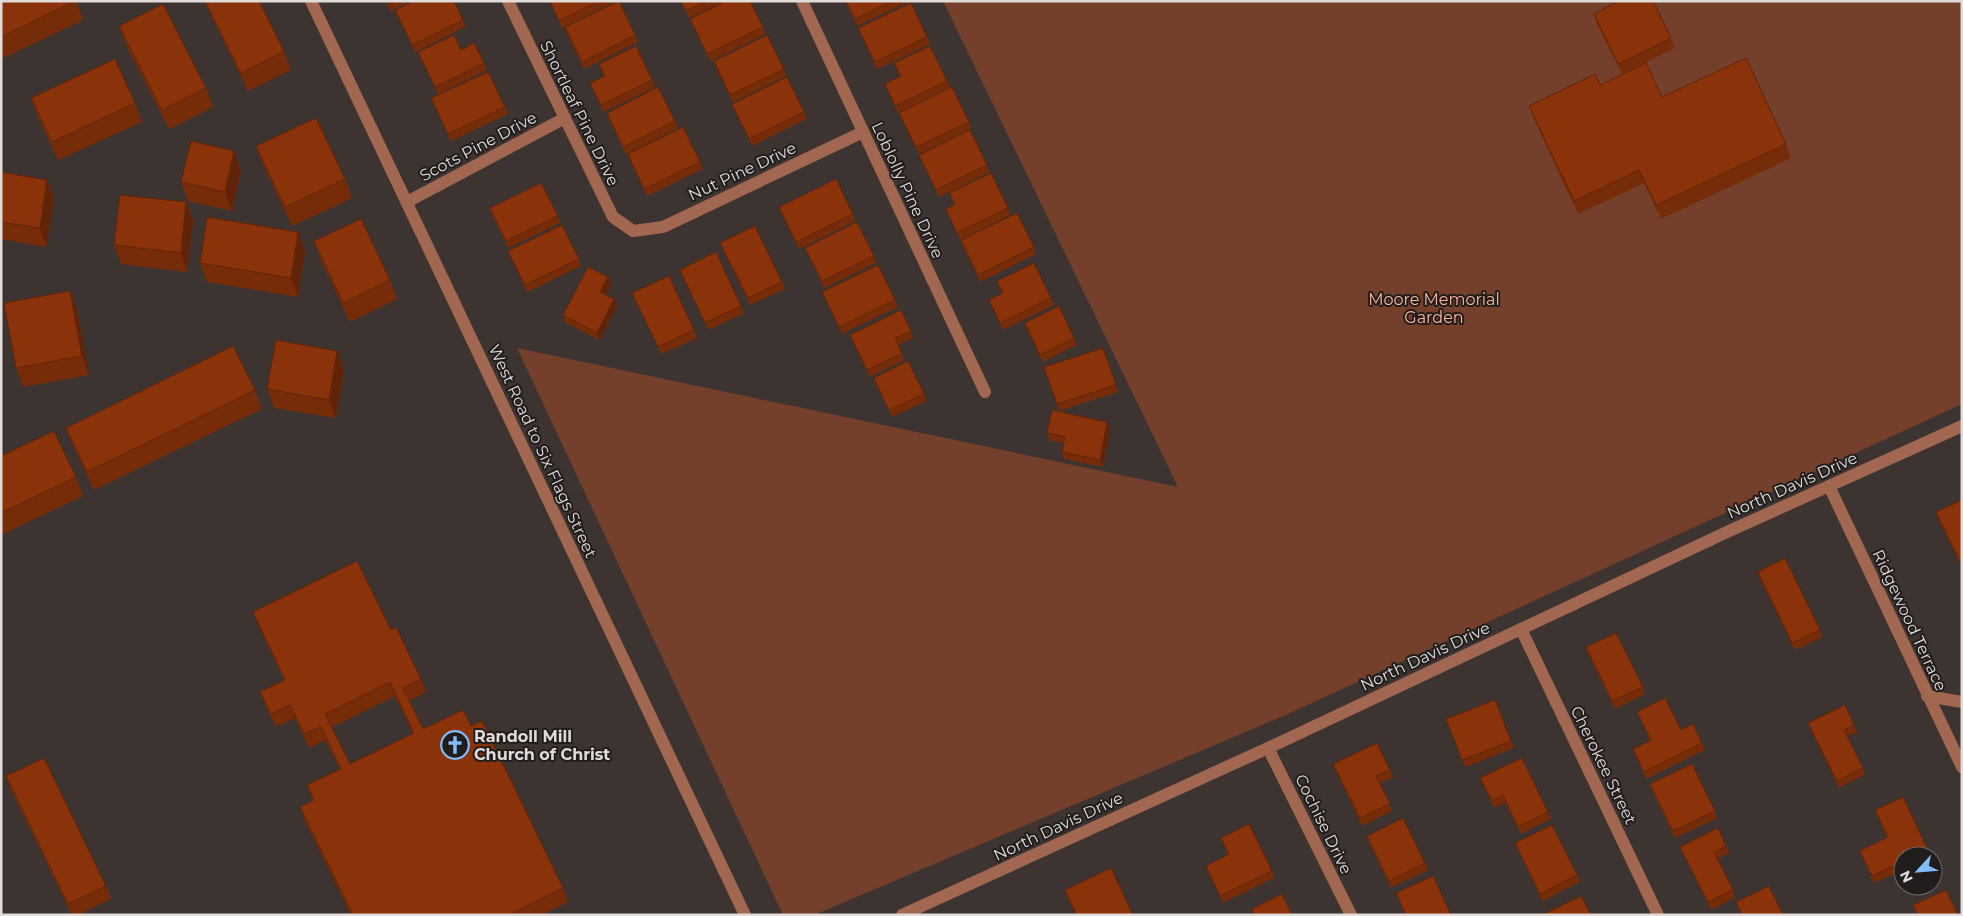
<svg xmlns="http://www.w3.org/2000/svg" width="1963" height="916" viewBox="0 0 1963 916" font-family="Montserrat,sans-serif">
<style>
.green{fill:#743f2b}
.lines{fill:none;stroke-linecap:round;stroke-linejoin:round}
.minor{stroke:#a26750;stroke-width:12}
.wall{fill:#772c09;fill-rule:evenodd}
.shaded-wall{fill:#612408}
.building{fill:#8a330b;stroke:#612408;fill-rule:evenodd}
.labels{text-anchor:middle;stroke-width:4;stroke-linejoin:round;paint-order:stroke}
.street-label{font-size:16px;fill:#e1dcda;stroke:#211d1c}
.park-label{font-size:16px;fill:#feb599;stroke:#211d1c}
.poi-label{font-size:16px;font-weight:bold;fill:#e1dcda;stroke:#211d1c;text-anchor:start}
</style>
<rect width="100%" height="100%" fill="#3d3431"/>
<polygon class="green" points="943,1 1962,1 1962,404 1288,714 814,915 783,915 517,348 1178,487"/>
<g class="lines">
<g class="minor">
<polyline points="311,1 745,915"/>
<polyline points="508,1 613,217 633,231 663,227 863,132"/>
<polyline points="802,1 985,392"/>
<polyline points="407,202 565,118"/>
<polyline points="1829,486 1962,767"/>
<polyline points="1521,629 1658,915"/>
<polyline points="1927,696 1962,702"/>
<polyline points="1268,748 1351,915"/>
<polyline points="902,915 1268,748 1727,532 1962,426"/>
</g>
</g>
<g class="wall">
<polygon points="1,1 76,1 83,20 1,59"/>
<polygon points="204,1 259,1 284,51 291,70 248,91"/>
<polygon points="386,1 410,1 390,11"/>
<polygon points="550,1 613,1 614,2 562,28"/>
<polygon points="681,1 724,1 689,18"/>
<polygon points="845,1 908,1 908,2 857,26"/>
<polygon points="395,10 463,20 465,27 415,52 398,17"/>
<polygon points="1594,14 1671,38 1675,48 1622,74 1597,24"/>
<polygon points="690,19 763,27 765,34 710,61 693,26"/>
<polygon points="119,26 206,88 213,107 169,129 126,45"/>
<polygon points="565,27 635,35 638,42 584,69 567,34"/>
<polygon points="858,28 927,37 930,44 877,69 861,35"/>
<polygon points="461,50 484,63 487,70 438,94 421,59 418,52"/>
<polygon points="714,61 784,69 786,76 733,102 716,68"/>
<polygon points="894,63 947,81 950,88 898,113 885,84 900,77"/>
<polygon points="599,64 652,80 655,87 603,112 590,83 604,77"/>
<polygon points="1600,85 1662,97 1786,144 1791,158 1661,219 1644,183 1578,214 1534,119 1529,106"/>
<polygon points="31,98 135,103 142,122 58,160 38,117"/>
<polygon points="431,98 505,107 508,114 451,141"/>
<polygon points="732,104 804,112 807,119 752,146 735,111"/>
<polygon points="607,113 675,121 678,128 626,154 609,120"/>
<polygon points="899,113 969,122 971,129 919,154 902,120"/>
<polygon points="256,146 345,179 352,198 292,226 263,165"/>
<polygon points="234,151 241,170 232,211 188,201 181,182"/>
<polygon points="628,154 700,162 703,169 647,196 630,161"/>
<polygon points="919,155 987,165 989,172 939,197 922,162"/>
<polygon points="1,172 47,180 54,199 46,247 1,239"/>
<polygon points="949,193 1008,208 1010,215 960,240 946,209 954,205"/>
<polygon points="186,202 193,221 187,272 121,264 114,245"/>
<polygon points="779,207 853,214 855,221 799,249 782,214"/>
<polygon points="490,208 558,216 560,223 508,248 492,215"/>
<polygon points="298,232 305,251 298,297 207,282 200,263"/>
<polygon points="961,240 1034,247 1036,254 980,282 963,247"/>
<polygon points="314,241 390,280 397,299 350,322 321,260"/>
<polygon points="720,243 782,282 785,289 750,305 723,250"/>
<polygon points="805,248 874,256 876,263 824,288 808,255"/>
<polygon points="508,251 579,259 581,266 527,292 511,258"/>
<polygon points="680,270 741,306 744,313 708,330"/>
<polygon points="997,281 1051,298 1054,305 1003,330 989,300 1002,294"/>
<polygon points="611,284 605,295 614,299 617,306 599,340 565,322 563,315"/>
<polygon points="822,292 895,300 898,307 842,334 825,299"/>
<polygon points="632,293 694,330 697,338 661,354 635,300"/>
<polygon points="77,310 89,375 23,387 16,368"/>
<polygon points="1025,323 1074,338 1077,345 1043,362 1027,330"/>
<polygon points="911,331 913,338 898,345 904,360 870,377 853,342 850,335"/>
<polygon points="1103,348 1118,392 1059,411 1044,367"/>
<polygon points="337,351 344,370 336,418 274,408 267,389"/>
<polygon points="874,378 924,394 927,401 892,417 876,385"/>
<polygon points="255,390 262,409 94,490 73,446 66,428"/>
<polygon points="1110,429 1103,467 1064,459 1062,452 1064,443 1050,441 1047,433"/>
<polygon points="1,456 76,477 83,496 1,535"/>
<polygon points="1962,500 1962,567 1938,519 1936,512"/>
<polygon points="1758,572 1820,630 1822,637 1795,650 1760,579"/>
<path d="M253 612 391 630 421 679 426 692 409 701 423 729 471 726 563 888 568 902 542 915H351L305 821 300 807 313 801 307 785 340 769 325 740 309 748 295 718 276 727 265 705 260 692 284 680 258 625ZM395 696 413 734 350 764 332 727Z"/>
<polygon points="1586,647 1643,687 1645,694 1615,709 1588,654"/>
<polygon points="1495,700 1514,748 1465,767 1446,719"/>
<polygon points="1637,712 1681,730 1702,743 1705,750 1646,779 1633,749 1650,741"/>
<polygon points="1808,723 1854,725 1857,732 1847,736 1863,768 1865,775 1839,788 1811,730"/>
<polygon points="1333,764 1390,770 1393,777 1380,783 1392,811 1362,826 1336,771"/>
<polygon points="6,776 106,886 111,899 79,915 72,915 11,790"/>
<polygon points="1480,778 1548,812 1551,819 1521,834 1505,803 1494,808"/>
<polygon points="1650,784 1715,811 1717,818 1675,838 1652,791"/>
<polygon points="1875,810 1928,850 1930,856 1903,856 1903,870 1874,883 1860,851 1887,838"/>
<polygon points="1367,836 1425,863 1428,870 1391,888 1369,843"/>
<polygon points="1221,838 1272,871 1274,878 1223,903 1208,873 1206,866 1228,855"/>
<polygon points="1515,843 1577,875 1580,882 1542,901 1518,850"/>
<polygon points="1726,846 1729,853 1717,859 1733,890 1735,897 1711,910 1683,854 1680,847"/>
<polygon points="1065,890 1133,915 1076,915 1069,901"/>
</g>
<g class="shaded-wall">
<polygon points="234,151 241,170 232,211 225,192"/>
<polygon points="47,180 54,199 46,247 40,228"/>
<polygon points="186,202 193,221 187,272 181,253"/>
<polygon points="298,232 305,251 298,297 291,278"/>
<polygon points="608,277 611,284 603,299 600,292"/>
<polygon points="70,291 77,310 89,375 82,356"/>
<polygon points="614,299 617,306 599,340 597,333"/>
<polygon points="337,351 344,370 336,418 329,400"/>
<polygon points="1107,422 1110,429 1103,467 1100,460"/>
</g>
<g class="building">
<polygon points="1,1 75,1 1,37"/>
<polygon points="205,1 259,1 284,51 241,73"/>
<polygon points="386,1 393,1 388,4"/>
<polygon points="414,1 454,1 463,20 412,45 395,10"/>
<polygon points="550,1 599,1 559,21"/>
<polygon points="619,1 635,35 582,62 565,27"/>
<polygon points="681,1 707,1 686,11"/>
<polygon points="726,1 750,1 763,27 707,54 690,19"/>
<polygon points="846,1 892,1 855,19"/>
<polygon points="1619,1 1653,1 1671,38 1618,64 1594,14"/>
<polygon points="911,3 927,37 875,62 858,28"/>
<polygon points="163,4 206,88 162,110 119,26"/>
<polygon points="454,35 461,50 474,43 484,63 435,87 418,52"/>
<polygon points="767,35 784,69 730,95 714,61"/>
<polygon points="636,46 652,80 601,105 590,83 605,76 599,64"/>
<polygon points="930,46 947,81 895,106 885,84 901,76 894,63"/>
<polygon points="1746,58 1786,144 1656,205 1639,170 1574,201 1529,106 1595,74 1600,85 1646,63 1662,97"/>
<polygon points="115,59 135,103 52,142 31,98"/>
<polygon points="488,72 505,107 448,134 431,98"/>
<polygon points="787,77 804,112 749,139 732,104"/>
<polygon points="658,87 675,121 623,147 607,113"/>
<polygon points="952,87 969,122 916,147 899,113"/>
<polygon points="316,118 345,179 285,207 256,146"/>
<polygon points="683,127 700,162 644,189 628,154"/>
<polygon points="970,130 987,165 936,190 919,155"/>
<polygon points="191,141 234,151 225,192 181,182"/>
<polygon points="1,172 47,180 40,228 1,222"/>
<polygon points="991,173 1008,208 957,233 946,209 955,204 949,193"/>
<polygon points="836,179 853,214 796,242 779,207"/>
<polygon points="541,183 558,216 506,241 490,208"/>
<polygon points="120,195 186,202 181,253 114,245"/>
<polygon points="1017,213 1034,247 978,275 961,240"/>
<polygon points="207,217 298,232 291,278 200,263"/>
<polygon points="361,219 390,280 343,303 314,241"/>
<polygon points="857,222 874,256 822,281 805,248"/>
<polygon points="562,225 579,259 525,285 508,251"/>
<polygon points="755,226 782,282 748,298 720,243"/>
<polygon points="716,252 741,306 705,323 680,270"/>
<polygon points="1034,263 1051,298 1000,323 989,300 1003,293 997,281"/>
<polygon points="878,265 895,300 839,327 822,292"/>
<polygon points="588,267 608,277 600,292 614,299 597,333 563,315"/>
<polygon points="669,276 694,330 658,347 632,293"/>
<polygon points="70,291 82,356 16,368 4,303"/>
<polygon points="1059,306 1074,338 1040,355 1025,323"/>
<polygon points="901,310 911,331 895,338 902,353 867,370 850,335"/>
<polygon points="276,340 337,351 329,400 267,389"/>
<polygon points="233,346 255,390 87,472 66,428"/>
<polygon points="1103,348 1116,385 1057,404 1044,367"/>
<polygon points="908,361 924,394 889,410 874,378"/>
<polygon points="1052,410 1107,422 1100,460 1062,452 1065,437 1047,433"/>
<polygon points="54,431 76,477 1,513 1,456"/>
<polygon points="1962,500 1962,566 1936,512"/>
<polygon points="1785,558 1820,630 1792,643 1758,572"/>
<path d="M357 561 391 630 396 627 421 679 403 688 423 729 463 710 471 726 482 721 563 888 509 915H353L300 807 314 800 307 785 341 769 321 727 304 734 290 705 271 714 260 692 285 680 253 612ZM390 682 414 733 350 764 325 714Z"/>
<polygon points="1616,633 1643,687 1612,701 1586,647"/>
<polygon points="1665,698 1681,730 1693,724 1702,743 1644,772 1633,749 1651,740 1637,712"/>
<polygon points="1495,700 1511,741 1462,760 1446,719"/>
<polygon points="1845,705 1854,725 1844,730 1863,768 1837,781 1808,723"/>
<polygon points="1377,743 1390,770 1376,776 1390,804 1360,818 1333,764"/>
<polygon points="44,758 106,886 68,904 6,776"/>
<polygon points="1522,758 1548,812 1518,827 1503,795 1492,801 1480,778"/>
<polygon points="1692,764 1715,811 1673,831 1650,784"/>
<polygon points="1903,797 1928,850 1915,856 1903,856 1903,862 1872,876 1860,851 1888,837 1875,810"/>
<polygon points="1403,818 1425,863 1389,881 1367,836"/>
<polygon points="1249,824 1272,871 1220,896 1206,866 1229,854 1221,838"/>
<polygon points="1552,825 1577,875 1540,894 1515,843"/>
<polygon points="1718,828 1726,846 1714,852 1733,890 1708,902 1680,847"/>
<polygon points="1111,868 1133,915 1077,915 1065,890"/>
<polygon points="1433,876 1451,915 1406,915 1396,893"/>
<polygon points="1769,886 1783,915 1742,915 1736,902"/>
<polygon points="1946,890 1958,915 1918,915 1913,905"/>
<polygon points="1282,894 1292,915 1254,915 1252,909"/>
<polygon points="1581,896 1591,915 1542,915"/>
</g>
<defs>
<symbol id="church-ring" viewBox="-11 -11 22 22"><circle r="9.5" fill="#211d1c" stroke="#83bcfb" stroke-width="1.5"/><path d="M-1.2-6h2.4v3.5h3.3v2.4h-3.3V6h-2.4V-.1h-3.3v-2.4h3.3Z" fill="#83bcfb"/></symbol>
</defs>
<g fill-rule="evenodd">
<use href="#church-ring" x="439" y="729" width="32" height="32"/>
</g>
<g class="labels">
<g class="street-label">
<text transform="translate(580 113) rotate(64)" y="6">Shortleaf Pine Drive</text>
<text transform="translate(478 146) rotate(-28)" y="6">Scots Pine Drive</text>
<text transform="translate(742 171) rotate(-25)" y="6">Nut Pine Drive</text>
<text transform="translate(908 190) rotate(65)" y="6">Loblolly Pine Drive</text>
<text transform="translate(543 451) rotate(65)" y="6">West Road to Six Flags Street</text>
<text transform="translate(1792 485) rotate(-24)" y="6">North Davis Drive</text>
<text transform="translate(1910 620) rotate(65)" y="6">Ridgewood Terrace</text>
<text transform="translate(1425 656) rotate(-25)" y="6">North Davis Drive</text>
<text transform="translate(1604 765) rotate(64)" y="6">Cherokee Street</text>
<text transform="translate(1324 824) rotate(64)" y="6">Cochise Drive</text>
<text transform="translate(1058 826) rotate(-25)" y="6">North Davis Drive</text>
</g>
<g class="park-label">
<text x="1434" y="305">Moore Memorial<tspan x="1434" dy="18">Garden</tspan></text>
</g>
<g class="poi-label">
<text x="474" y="742">Randoll Mill<tspan x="474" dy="18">Church of Christ</tspan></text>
</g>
</g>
<rect width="1963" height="916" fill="none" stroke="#e1dcda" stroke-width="5"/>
<g transform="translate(1918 871) rotate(244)"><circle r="24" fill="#211d1c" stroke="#6e6968"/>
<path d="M0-4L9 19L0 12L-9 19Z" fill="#83bcfb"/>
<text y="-8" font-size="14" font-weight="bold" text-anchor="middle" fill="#e1dcda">N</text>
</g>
</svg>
